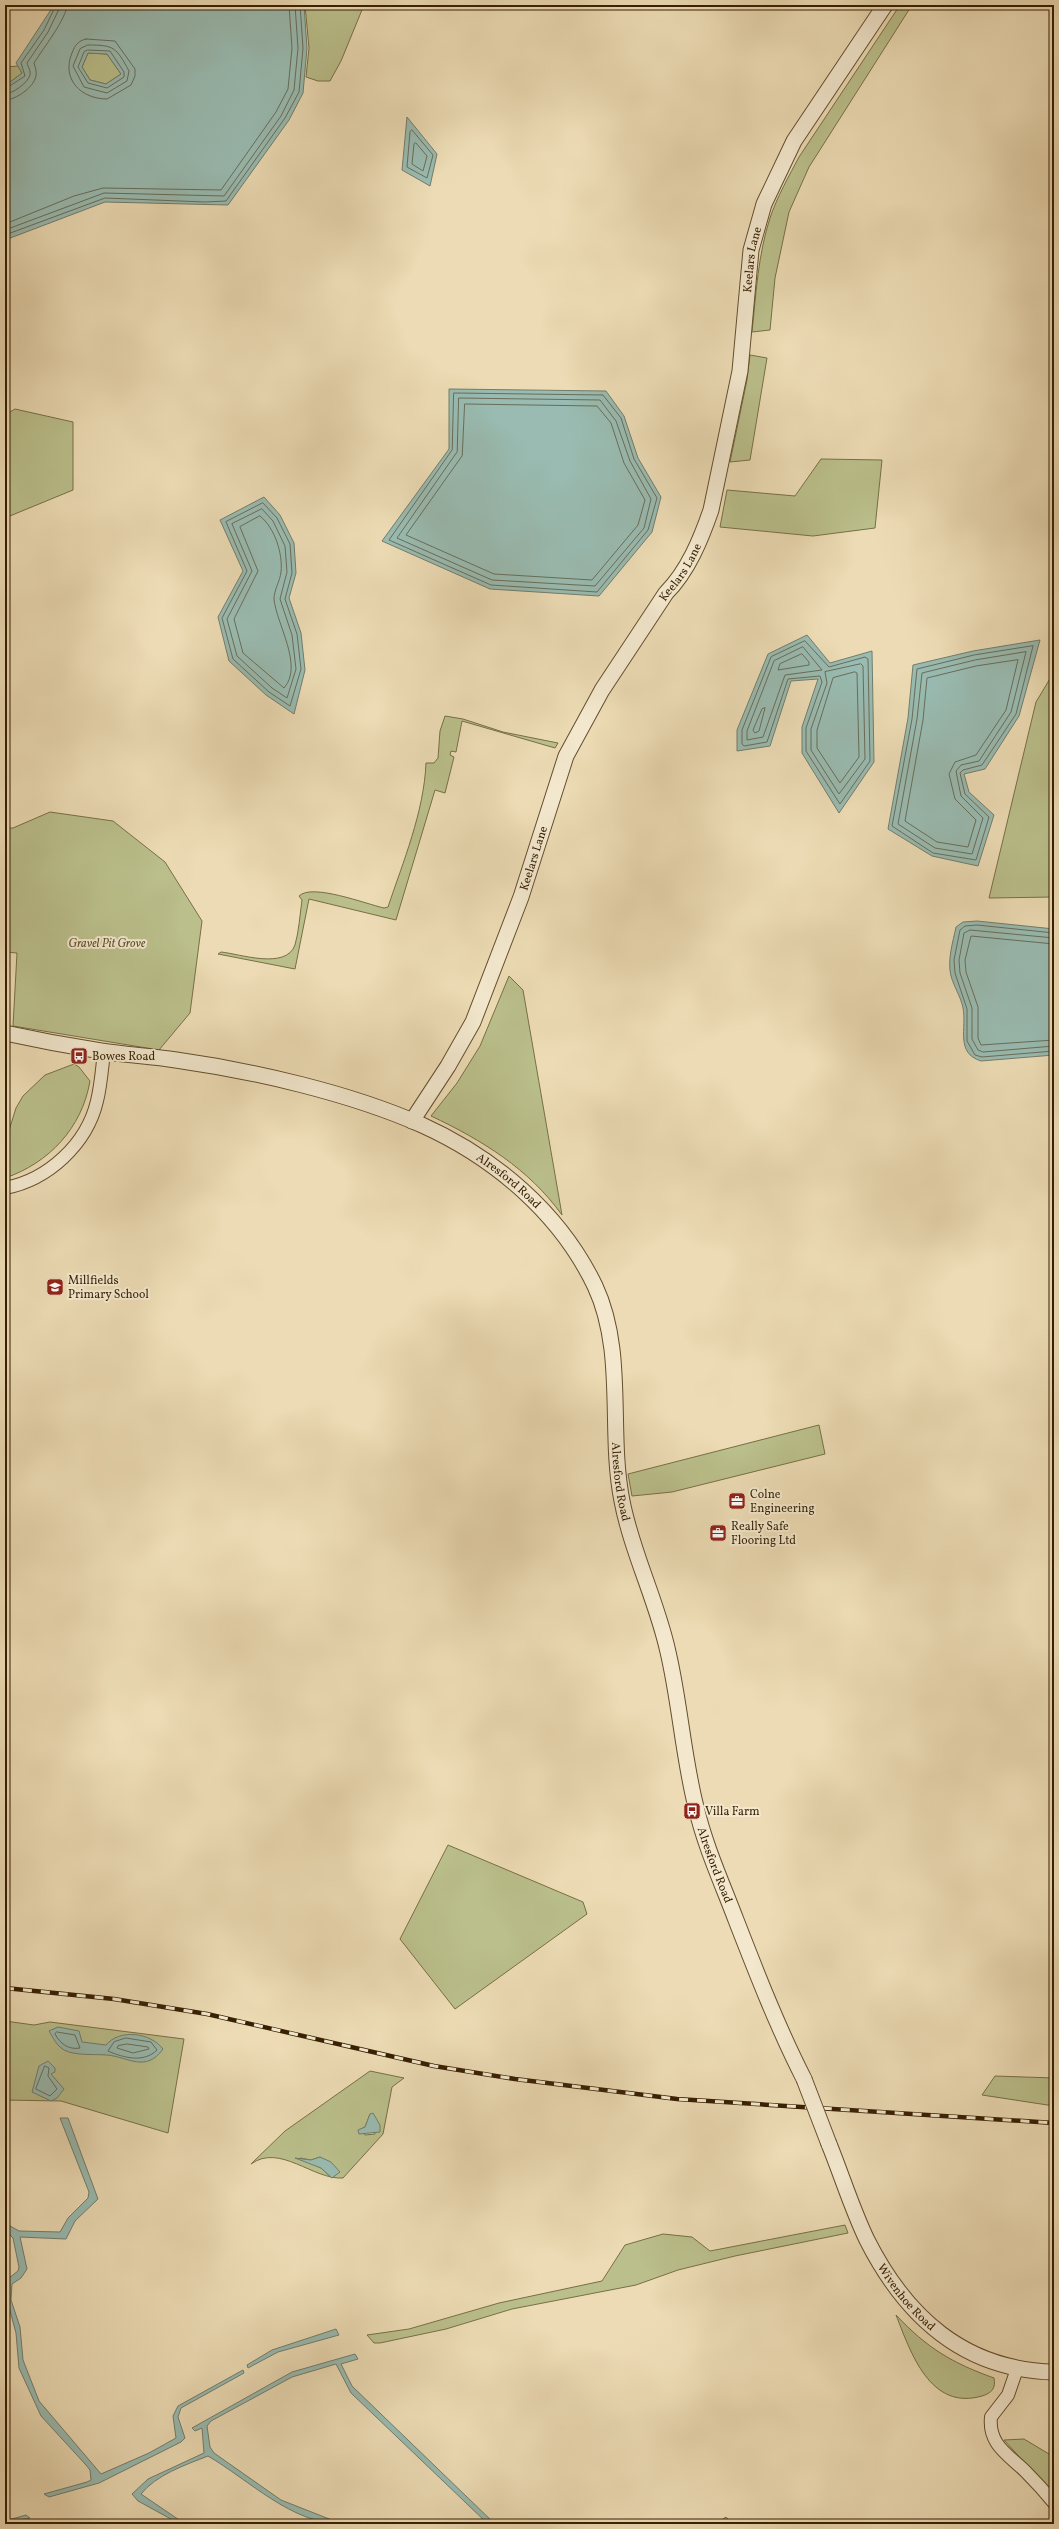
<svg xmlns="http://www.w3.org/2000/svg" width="1059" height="2529" viewBox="0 0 1059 2529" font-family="Vollkorn,serif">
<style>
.green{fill:#babf8b;stroke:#786f46;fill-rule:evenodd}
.water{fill:#99bbb1;stroke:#727d6b;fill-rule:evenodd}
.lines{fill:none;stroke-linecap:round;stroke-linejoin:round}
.shore{stroke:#686d5a;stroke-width:1}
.minor-casing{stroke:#644e2e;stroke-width:14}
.tertiary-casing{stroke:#644e2e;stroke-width:17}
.minor{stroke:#f3e8ce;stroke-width:12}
.tertiary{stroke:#f3e8ce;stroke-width:15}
.rail-casing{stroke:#371f02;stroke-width:4.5}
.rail{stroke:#f3e8ce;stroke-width:3;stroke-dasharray:9;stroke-linecap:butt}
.tertiary-bridge-casing{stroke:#644e2e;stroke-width:17;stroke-linecap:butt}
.tertiary-bridge{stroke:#f3e8ce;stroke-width:15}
.labels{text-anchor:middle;stroke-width:4;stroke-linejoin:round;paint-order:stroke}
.street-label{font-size:12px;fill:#371f02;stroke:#f3e8ce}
.park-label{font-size:12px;font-style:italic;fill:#5e4f2b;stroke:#f3e8ce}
.poi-label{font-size:12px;fill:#371f02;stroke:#f3e8ce;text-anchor:start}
</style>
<rect width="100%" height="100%" fill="#ecdbb4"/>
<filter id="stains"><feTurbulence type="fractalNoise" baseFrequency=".005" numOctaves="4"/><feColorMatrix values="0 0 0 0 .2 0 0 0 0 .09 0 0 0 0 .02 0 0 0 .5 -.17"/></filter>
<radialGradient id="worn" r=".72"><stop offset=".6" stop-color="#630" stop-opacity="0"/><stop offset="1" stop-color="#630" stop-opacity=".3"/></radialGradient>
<g class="green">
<polygon points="305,5 364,5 341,61 330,81 318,81 306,77 309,48"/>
<path d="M900 5H912L809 167 789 212 775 278 770 330 752 332C756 294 758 255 770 218 777 197 789 176 799 157Z"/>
<polygon points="88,53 107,54 121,74 106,84 90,80 82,67"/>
<polygon points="18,66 22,73 5,86 5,67"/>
<polygon points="750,355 767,358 750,460 730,462 747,380"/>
<polygon points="15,409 73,422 73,490 5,518 5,415"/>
<polygon points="821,459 882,460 875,528 813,536 720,527 727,490 795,496"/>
<polygon points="1054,672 1054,897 989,898 1036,702"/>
<path d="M445 716 463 719 503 732 558 743 555 748 462 721 456 752 451 751 450 755 454 757 445 793 435 790 396 920 309 899 295 969 218 954 221 952C240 954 286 970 295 945 299 931 300 914 302 900L299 896C312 883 366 904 384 908L388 907C403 862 424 812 426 763H434L438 758 440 731Z"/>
<polygon points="50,812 113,821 165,862 202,921 190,1013 159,1050 13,1026 17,953 5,952 5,828 13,828"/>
<path d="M509 976 523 990 562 1215C529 1169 482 1140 431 1116L457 1083 480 1046Z"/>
<path d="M74 1064 79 1067 90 1081C82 1128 49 1163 5 1178V1143L16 1108 23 1096 45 1075Z"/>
<polygon points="819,1425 825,1454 672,1492 632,1496 628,1474"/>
<polygon points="448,1845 583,1902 587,1914 455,2009 400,1939"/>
<polygon points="5,2021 34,2025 50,2022 184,2039 168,2133 61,2101 5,2100"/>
<path d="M370 2071 404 2078 392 2087 383 2134 343 2178C313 2180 280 2143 251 2164L285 2131ZM370 2114 375 2134 365 2135 361 2129 365 2127ZM320 2157 333 2165 332 2178 321 2168 300 2158 311 2160Z"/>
<polygon points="995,2076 1054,2078 1054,2106 982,2095"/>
<polygon points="845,2225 848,2233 735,2256 678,2270 636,2285 512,2309 446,2329 380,2343 374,2343 367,2335 409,2329 499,2303 602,2281 625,2245 663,2234 692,2237 710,2251"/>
<path d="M896 2315C927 2348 952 2363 994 2378 996 2388 992 2393 982 2396 930 2411 911 2353 896 2315Z"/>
<polygon points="1024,2439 1054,2457 1054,2495 1004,2440"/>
<polygon points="726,2517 733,2524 716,2524"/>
</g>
<g class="water">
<path d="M54 5H304L307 48 303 93 289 120 228 205 105 202 5 240V86L22 73 16 63ZM88 53 107 54 121 74 106 84 90 80 82 67Z"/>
<polygon points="407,117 437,154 430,186 402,170"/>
<polygon points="449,389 606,391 624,416 638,458 661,497 652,532 599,596 490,589 382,541 449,449"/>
<polygon points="264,497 280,515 294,543 296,573 289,598 301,633 305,670 294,714 266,695 229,661 218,617 243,571 220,520"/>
<polygon points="807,635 830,663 872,651 874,762 839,813 802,753 802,727 818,679 791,681 770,746 737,751 737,730 768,654"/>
<polygon points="1040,640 1019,716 985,769 964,774 969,792 994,815 978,866 932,856 888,829 908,718 913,665 973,651"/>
<path d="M977 921 1054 929V1055L981 1061C955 1053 967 1028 963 1008 961 997 954 987 951 976 947 960 953 942 956 927L963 922Z"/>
<path d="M58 2027 79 2031 82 2042 106 2045C119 2029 150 2032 163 2049 146 2073 128 2057 107 2055 95 2054 75 2056 64 2050 56 2045 54 2039 49 2031Z"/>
<polygon points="48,2061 55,2068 55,2072 51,2074 64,2089 57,2098 51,2101 32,2092 39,2066"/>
<polygon points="373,2113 380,2125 380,2132 359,2134 358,2130 365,2127 370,2114"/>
<polygon points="60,2118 68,2118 98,2199 75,2221 66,2239 20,2237 27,2269 21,2278 12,2284 11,2300 20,2327 23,2360 39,2401 101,2474 149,2453 176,2438 173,2416 178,2406 243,2370 244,2373 181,2408 178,2417 185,2438 181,2442 99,2483 49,2497 44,2494 87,2482 91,2480 90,2470 86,2465 41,2416 19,2368 16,2333 5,2292 5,2281 18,2271 19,2267 13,2238 5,2230 5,2223 19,2231 60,2232 68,2218 88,2198 89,2192"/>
<polygon points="320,2157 331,2162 340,2172 332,2178 321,2168 295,2158 311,2160"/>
<polygon points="336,2329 339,2335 278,2352 248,2368 247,2365 272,2350"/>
<path d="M355 2354 358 2359 341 2364 352 2386 495 2524H488L351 2393 336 2364 292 2377 211 2421 207 2426 210 2447 214 2453 281 2500 342 2524C292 2524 249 2480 208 2456 185 2465 156 2475 141 2494L185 2524H180L138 2501 132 2494 148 2479 204 2453 202 2428 195 2431 192 2428 292 2372Z"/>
<polygon points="26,2515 30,2518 5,2524 5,2521"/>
</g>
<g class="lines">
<g class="shore">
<path d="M86 39 115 41 135 69V76L131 85 107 99C81 99 61 79 72 53 75 45 78 41 86 39Z"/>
<path d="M88 45C114 45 116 47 129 71L127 81 107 93 84 87 73 66 80 49Z"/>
<polygon points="88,50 110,51 124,72 124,77 107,88 88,83 78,67 84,52"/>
<polyline points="5,89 25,76 21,63 44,30 56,5"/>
<path d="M5 94C12 94 28 83 30 75 31 71 28 67 27 63L48 32 61 5"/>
<path d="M5 100C16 100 34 87 36 76 37 71 35 67 34 63 42 50 67 18 67 5"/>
<polygon points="412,130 433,155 427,178 407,167 410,132"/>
<polygon points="416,143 427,156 423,171 412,164 414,144"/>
<polyline points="5,224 74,196 103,188 221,190 276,112 288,89 292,48 289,5"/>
<polyline points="5,230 104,193 224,196 281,116 294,90 298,48 295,5"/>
<polyline points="5,235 105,198 205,202 226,201 285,118 299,92 303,48 300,5"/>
<polygon points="454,393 603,395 621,418 634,459 657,498 648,530 597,592 491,585 389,540 452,450"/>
<polygon points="459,398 600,400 616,421 630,461 651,499 644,528 595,586 492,580 397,538 457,452"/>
<polygon points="465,404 597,406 611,423 624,463 645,500 638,525 592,580 494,574 406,535 462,456"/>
<polygon points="263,503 277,518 290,544 292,573 285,599 297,634 301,669 290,706 269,692 233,659 222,618 247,571 226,522"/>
<polygon points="262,509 273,521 285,546 287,572 280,599 292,635 296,669 287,698 272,688 237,656 227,619 252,571 232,524"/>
<path d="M260 516C275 528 283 554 281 572 280 581 274 590 274 599 276 623 304 666 284 688L243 653 234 619 258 571 240 527Z"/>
<polygon points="805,641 829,667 865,657 868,659 870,761 840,804 806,751 806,728 822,682 820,676 788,679 767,742 744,746 742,744 742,730 771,657"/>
<polygon points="1033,646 1016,714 982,765 963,770 960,773 965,794 989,817 976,860 933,853 892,826 912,719 917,669 974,655"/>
<polygon points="803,647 822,670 785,675 763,737 747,740 747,731 774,661"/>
<polygon points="1026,652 1011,712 979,761 961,765 956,771 961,796 983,818 972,854 935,848 898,824 917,719 922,673 975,660"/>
<polygon points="802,654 809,662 809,665 778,670 780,664"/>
<polygon points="1018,660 1006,710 976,755 955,762 949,774 955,799 976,820 968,847 937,842 905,821 923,720 927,678 976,666"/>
<polygon points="861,664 863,666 865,759 839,794 811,750 811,729 827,683 825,672"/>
<polygon points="855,672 857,673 859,757 840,783 817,748 817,730 833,678"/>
<polygon points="765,708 759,731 755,733 753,730 762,709"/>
<polyline points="1054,933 977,925 965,926 960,930 954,960 955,973 967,1009 967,1041 975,1055 982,1057 1054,1051"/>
<polyline points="1054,938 970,930 964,933 959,960 960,973 972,1008 972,1039 978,1050 983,1052 1054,1046"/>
<polyline points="1054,944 971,936 965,960 966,972 978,1007 978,1038 981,1045 1054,1040"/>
<path d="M57 2032 75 2035 80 2048C69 2050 60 2044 55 2034Z"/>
<path d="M126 2038 151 2042 157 2050C144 2063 124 2058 108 2051L114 2042Z"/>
<polygon points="127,2044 148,2047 149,2049 133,2053 117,2048 118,2046"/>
<polygon points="45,2066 49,2068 48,2076 57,2089 50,2096 36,2089"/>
</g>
<defs>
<g id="minor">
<path d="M5 1188C48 1180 87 1144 97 1101 101 1085 102 1068 104 1052"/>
<path d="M1017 2369 1008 2395 991 2417C988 2445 1009 2455 1026 2472 1036 2482 1045 2492 1054 2503"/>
</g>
<g id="tertiary">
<path id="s1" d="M5 1033C37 1040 69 1046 101 1051 126 1055 151 1056 176 1060 254 1071 350 1093 422 1125 495 1158 560 1213 595 1286 626 1352 608 1431 622 1501 632 1553 657 1601 668 1652 680 1703 683 1756 696 1807 705 1846 722 1883 736 1920 757 1974 778 2028 804 2079"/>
<path id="s2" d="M412 1121 448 1066 473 1022 521 897 566 756 602 690 666 593C688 571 701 539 711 510L740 371 751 250 764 204 794 141 885 5"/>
<path id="s3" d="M829 2144C842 2176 852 2209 867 2240 906 2317 964 2370 1054 2372"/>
</g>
</defs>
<use href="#minor" class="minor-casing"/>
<use href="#tertiary" class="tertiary-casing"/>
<use href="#minor" class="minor"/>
<use href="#tertiary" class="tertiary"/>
<defs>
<polyline id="rail" points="5,1988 114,1999 207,2014 434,2066 515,2079 677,2099 1054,2123"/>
</defs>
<use href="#rail" class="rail-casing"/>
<use href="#rail" class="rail"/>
<defs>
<polyline id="tertiary-bridge" points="804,2079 829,2144"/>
</defs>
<use href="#tertiary-bridge" class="tertiary-bridge-casing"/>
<use href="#tertiary-bridge" class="tertiary-bridge"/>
</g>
<defs>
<symbol id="bus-square" viewBox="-11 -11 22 22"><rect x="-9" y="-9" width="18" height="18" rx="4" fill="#8f2418" stroke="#f3e8ce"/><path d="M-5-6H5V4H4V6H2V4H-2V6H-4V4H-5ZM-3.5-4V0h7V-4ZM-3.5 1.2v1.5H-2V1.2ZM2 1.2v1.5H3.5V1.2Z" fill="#fff"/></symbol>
<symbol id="school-square" viewBox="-11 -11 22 22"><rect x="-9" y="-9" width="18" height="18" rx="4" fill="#8f2418" stroke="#f3e8ce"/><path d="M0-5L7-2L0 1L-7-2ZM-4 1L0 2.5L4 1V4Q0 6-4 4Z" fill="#fff"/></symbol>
<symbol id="office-square" viewBox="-11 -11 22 22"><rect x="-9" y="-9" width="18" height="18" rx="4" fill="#8f2418" stroke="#f3e8ce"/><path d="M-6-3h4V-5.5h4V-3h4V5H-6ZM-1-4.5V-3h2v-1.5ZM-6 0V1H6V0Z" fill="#fff"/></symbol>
</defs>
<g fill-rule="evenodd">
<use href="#bus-square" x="69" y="1046" width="20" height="20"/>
<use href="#school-square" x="45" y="1277" width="20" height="20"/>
<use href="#office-square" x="727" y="1491" width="20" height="20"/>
<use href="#office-square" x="708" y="1523" width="20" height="20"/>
<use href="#bus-square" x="682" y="1801" width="20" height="20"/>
</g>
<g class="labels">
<g class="street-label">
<text dy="4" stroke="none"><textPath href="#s2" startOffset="939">Keelars Lane</textPath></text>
<text dy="4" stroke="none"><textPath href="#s2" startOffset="615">Keelars Lane</textPath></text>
<text dy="4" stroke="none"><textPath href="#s2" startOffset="291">Keelars Lane</textPath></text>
<text dy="4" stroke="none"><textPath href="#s1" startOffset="532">Alresford Road</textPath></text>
<text dy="4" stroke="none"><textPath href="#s1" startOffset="868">Alresford Road</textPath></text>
<text dy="4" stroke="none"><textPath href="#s1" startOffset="1264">Alresford Road</textPath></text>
<text dy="4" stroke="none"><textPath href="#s3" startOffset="173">Wivenhoe Road</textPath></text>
</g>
<g class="park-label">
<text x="107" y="947">Gravel Pit Grove</text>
</g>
<g class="poi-label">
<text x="92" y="1060">Bowes Road</text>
<text x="68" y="1284">Millfields<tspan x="68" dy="14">Primary School</tspan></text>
<text x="750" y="1498">Colne<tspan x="750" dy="14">Engineering</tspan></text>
<text x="731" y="1530">Really Safe<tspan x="731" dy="14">Flooring Ltd</tspan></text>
<text x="705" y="1815">Villa Farm</text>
</g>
</g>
<rect width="1059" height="2529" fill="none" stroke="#ecdbb4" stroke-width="20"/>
<rect x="6" y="6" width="1047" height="2517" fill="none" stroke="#371f02" stroke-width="2"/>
<rect x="10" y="10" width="1039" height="2509" fill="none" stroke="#371f02"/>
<rect width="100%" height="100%" filter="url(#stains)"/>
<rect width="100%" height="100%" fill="url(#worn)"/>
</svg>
